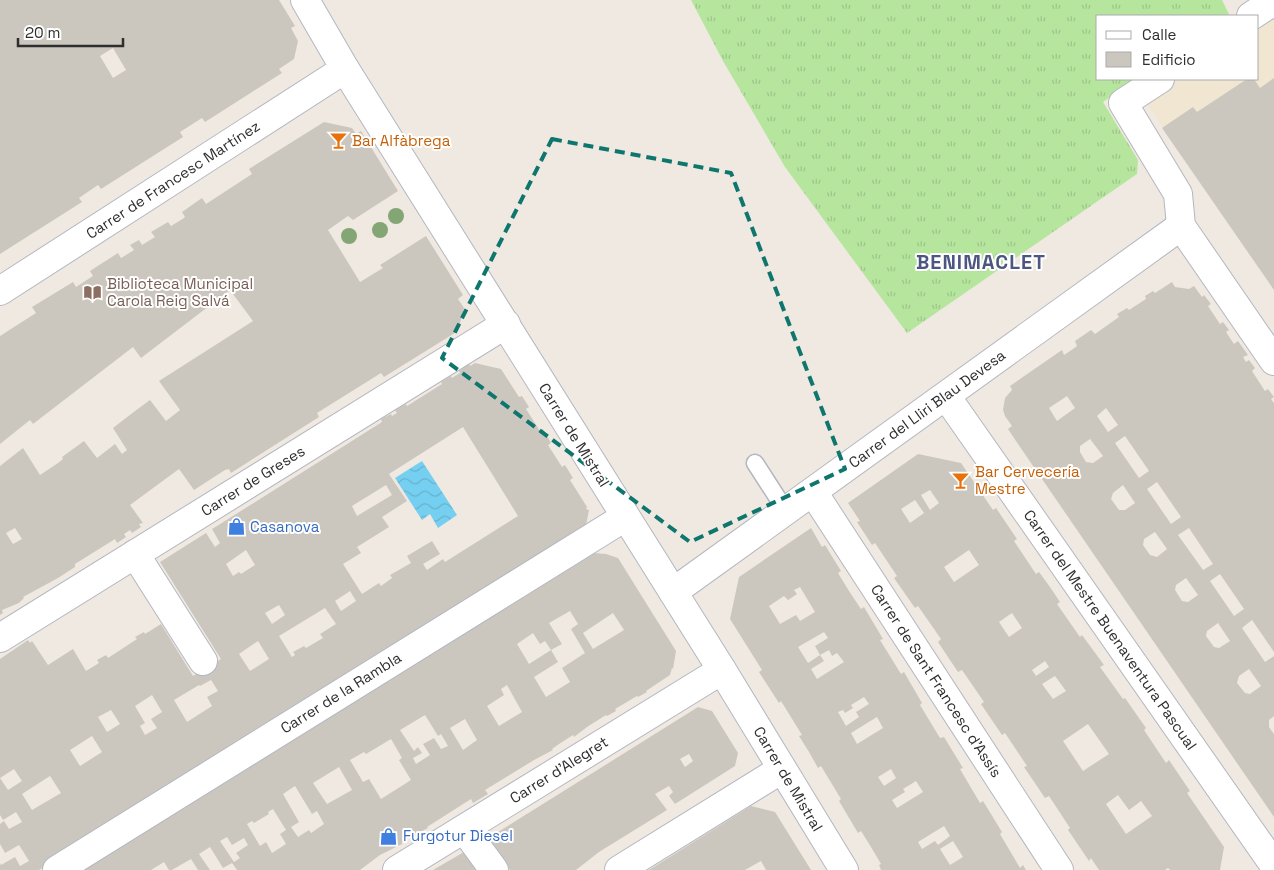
<svg xmlns="http://www.w3.org/2000/svg" width="1274" height="870" viewBox="0 0 1274 870" font-family="'Space Grotesk',sans-serif">
<style>
.education{fill:#f0e6d1}
.grass{fill:url(#grass-tufts)}
.water{fill:url(#water-waves)}
.building{fill:#cbc7bf;fill-rule:evenodd}
.lines{fill:none;stroke-linecap:round;stroke-linejoin:round}
.lane-casing{stroke:#b4b7c1;stroke-width:19}
.street-casing{stroke:#b4b7c1;stroke-width:30}
.lane{stroke:#fff;stroke-width:16}
.street{stroke:#fff;stroke-width:28}
.tree{fill:#84a574}
.marked{fill:none;stroke:#0f766e;stroke-width:4;stroke-dasharray:10 6;stroke-linejoin:round}
.labels{text-anchor:middle;stroke-width:4;stroke-linejoin:round;paint-order:stroke}
.food-label{font-size:15px;fill:#c56008;stroke:#fff;text-anchor:start}
.street-label{font-size:15px;fill:#2e2e2e;stroke:#fff}
.education-label{font-size:15px;fill:#785e54;stroke:#fff;text-anchor:start}
.shop-label{font-size:15px;fill:#366cbe;stroke:#fff;text-anchor:start}
.district-label{font-size:20px;font-weight:bold;letter-spacing:1px;fill:#4d5680;stroke:#fff}
</style>
<defs>
<pattern id="grass-tufts" width="24" height="20" patternUnits="userSpaceOnUse" patternTransform="scale(1.25)"><rect width="24" height="20" fill="#b6e59e"/><path d="M3 7l-1-3M5 7V3M7 7l1-3M15 17l-1-3M17 17v-4M19 17l1-3" fill="none" stroke="#9dc588"/></pattern>
<pattern id="water-waves" width="16" height="10" patternUnits="userSpaceOnUse" patternTransform="scale(1.25)"><rect width="16" height="10" fill="#75cff0"/><path d="M0 5q4-4 8 0t8 0" fill="none" stroke="#66b2ce"/></pattern>
</defs>
<rect width="100%" height="100%" fill="#efe9e1"/>
<polygon class="education" points="1274,9 1274,290 1143,98 1171,79 1258,79 1258,20"/>
<polygon class="grass" points="691,0 1222,0 1229,14 1226,16 1098,16 1098,79 1136,79 1103,102 1138,160 1137,174 907,333 785,167 723,61"/>
<polygon class="water" points="422,461 457,515 438,528 430,514 422,520 395,478"/>
<g class="building">
<path d="M0 0H279L295 26 291 28 298 41 294 59 279 69 282 73 205 122 202 118 180 132 183 137 101 189 98 185 79 198 82 202 0 254ZM113 48 126 70 113 78 100 56Z"/>
<polygon points="1274,78 1274,290 1162,128 1193,107 1197,112 1247,79 1254,79 1260,88"/>
<path d="M324 122 352 128 356 134 361 131 398 191 353 220 348 216 328 230 360 282 383 268 380 265 426 236 463 295 458 299 464 308 458 331 384 377 381 373 317 413 319 417 231 473 229 469 225 470 194 490 179 469 130 505 143 523 139 524 141 527 132 533 130 530 124 534 126 537 117 543 115 539 75 564V567L58 578 23 597 24 598 19 603 2 610 3 613 0 615V466L23 448 40 475 58 463 63 459 62 457 84 441 97 458 115 444 122 454 127 450 113 428 135 411 150 400 166 421 180 410 159 381 253 321 230 290 141 358 133 347 33 424 30 420 0 444V336L36 313 32 307 73 282 76 287 93 276 90 271 118 253 121 258 126 255 134 250 130 245 139 240 142 245 155 237 151 232 168 222 171 226 184 218 185 217 182 212 202 198 206 204 252 174 249 169ZM15 528 22 539 13 544 6 533Z"/>
<path d="M1172 282 1175 287 1189 289 1194 286 1202 297 1204 295 1211 304 1208 306 1220 324 1223 322 1229 330 1226 332 1234 344 1238 341 1248 355 1243 357 1246 362 1249 360 1255 368 1252 371 1265 391 1268 389 1274 397 1271 399 1274 403V652L1252 620 1242 628 1265 662 1274 656V716L1269 720V727L1274 734V817L1018 444 1008 429 1012 426 1005 416 1003 410 1005 398 1012 390 1010 386 1062 350 1064 355 1073 349 1077 346 1075 341 1091 330 1095 334 1119 317 1117 314 1127 308 1129 310 1146 299 1145 296 1153 291 1155 293ZM1067 396 1075 408 1057 421 1049 408ZM1106 408 1118 425 1108 432 1097 416ZM1125 436 1149 471 1139 478 1115 443ZM1090 439 1103 456 1093 463 1086 462 1080 452V446ZM1157 482 1181 517 1171 524 1147 489ZM1123 485 1135 503 1125 510H1119L1111 499 1113 493ZM1189 528 1213 564 1203 570 1178 535ZM1155 532 1167 549 1157 557 1150 555 1143 545 1144 539ZM1220 574 1244 609 1234 616 1210 581ZM1186 578 1198 595 1188 602 1182 601 1175 590 1176 585ZM1218 623 1230 641 1219 648 1214 647 1206 636 1207 631ZM1249 669 1261 686 1250 694 1245 693 1237 683 1239 676Z"/>
<path d="M475 363 501 369 519 397 522 396 529 407 526 409 540 431 543 429 551 443 548 445 562 467 565 465 573 478 570 480 587 507 586 509 589 510 585 530 39 870H0V863L1 865 15 857 20 866 29 861 19 845 5 853 0 844V824L4 821 9 829 22 822 16 812 3 820 0 815V659L28 640 30 643 32 641 48 665 73 649 86 671 99 663 97 660 106 655 108 658 137 639 135 637 144 632 145 634 161 624 193 676 221 659 160 562 206 533 215 547 220 543 212 529 217 526 382 422 381 419 391 414 392 416 397 413 395 410 406 404 407 406 442 384 441 382 451 376 452 378 460 373 459 371 469 364 470 366ZM463 427 518 516 445 562 443 559 427 570 423 564 440 554 432 541 407 556 411 563 390 575 392 578 381 586 379 583 362 594 343 564 361 553 357 547 389 527 382 517 407 501 389 474ZM386 485 392 495 357 516 352 506ZM246 550 255 565 241 574 239 572 233 576 226 564ZM350 591 356 601 341 611 335 601ZM279 605 285 615 272 624 265 613ZM325 608 336 624 320 634 323 638 306 648 304 646 293 652 295 655 292 657 279 636ZM258 641 269 659 250 671 239 654ZM211 680 218 691 207 697 212 706 187 722 174 700 199 685 200 686ZM152 695 162 712 151 719 157 728 145 735 140 726 145 723 135 706ZM111 710 120 724 107 732 98 717ZM92 736 102 752 80 766 70 750ZM14 769 22 781 8 790 0 778ZM50 776 61 793 32 810 22 794Z"/>
<path d="M918 454 961 463 993 510 996 508 1017 539 1014 541 1036 574 1039 572 1050 587 1060 602 1057 604 1080 637 1082 635 1104 665 1100 667 1123 699 1125 698 1146 728 1144 730 1166 763 1169 760 1190 791 1187 793 1224 847 1220 870H1170L1168 868 1165 870H1099L1091 858 1089 861 1068 830 1070 828 1049 796 1045 798 1024 767 1027 766 1005 733 1002 735 981 704 984 702 962 670 958 672 938 642 941 639 918 606 915 608 894 578 897 576 875 543 872 545 857 522 860 521 848 503ZM930 490 939 503 930 510 921 495ZM915 500 924 513 910 523 901 509ZM969 550 979 565 954 582 944 567ZM1012 613 1022 628 1009 637 999 622ZM1045 661 1049 667 1036 676 1032 670ZM1055 676 1066 691 1053 699 1042 684ZM1088 724 1109 754 1083 771 1063 741ZM1118 795 1129 810 1141 801 1152 816 1126 834 1106 804Z"/>
<path d="M811 528 822 547 825 545 841 571 838 573 849 591 861 609 864 607 883 639 880 640 901 674 904 672 922 703 920 705 940 738 944 737 963 768 960 769 980 803 983 801 1002 832 1000 834 1020 868 1023 865 1026 870H881L879 865 881 864 871 847 861 831 858 833 839 801 841 799 821 766 818 768 809 752 799 736 802 735 781 701 779 703 759 672 762 670 730 619 739 577ZM800 587 815 612 800 621 796 615 780 624 769 606 784 596 788 600 797 594 794 590ZM824 632 828 638 815 646 820 655 829 650 832 656 837 653 844 662 817 679 811 669 824 661 820 655 808 663 798 647ZM864 697 869 704 856 712 859 717 846 726 838 712 843 710 845 713 853 708 851 705ZM877 717 883 728 857 744 851 733ZM891 769 896 778 884 786 878 777ZM916 781 923 792 897 808 892 800 905 792 903 789ZM944 826 950 836 938 845 935 841 922 849 918 842ZM953 841 963 857 950 865 940 849Z"/>
<path d="M594 553 606 554 618 558 676 651 673 669 672 668 670 675 646 691 647 692 638 697 637 696 615 709 616 711 607 716 606 715 587 727 574 737 573 735 559 744 552 749 553 750 534 760 485 790 488 794 473 803 471 799 427 827 428 828 406 839 402 842V844L380 855 360 870H237L232 863 223 868 210 847 199 854 210 870H198L191 859 172 870H169L164 862 151 870H84L249 768 272 752 379 687 378 686 387 680 388 682 406 670ZM570 611 578 624 571 629 585 653 562 668 570 682 546 697 534 677 558 662 551 650 529 664 517 644 533 633 540 644 545 641 551 650 562 644 549 623ZM613 613 624 630 593 649 583 633ZM507 685 522 712 499 726 487 706 504 695 501 689ZM425 715 438 736 441 734 448 746 441 749 434 738 423 744 430 755 416 764 413 758 422 753 418 747 414 751 400 730ZM465 719 477 740 463 750 450 728ZM391 739 402 758 399 760 411 780 381 799 369 779 363 782 350 760 364 752 366 754ZM339 767 352 790 327 804 313 783ZM295 786 312 814 317 811 324 824 311 833 309 830 298 837 291 827 299 822 283 794ZM273 809 286 830 280 834 286 844 272 853 266 842 260 846 247 824 252 821 254 823 269 814 268 812ZM227 837 232 845 244 838 248 845 236 853 240 858 234 862 220 841Z"/>
<path d="M698 707 712 711 738 753 735 766 675 804 669 796 673 792 669 786 655 794 667 810 599 852 576 870H510L487 839ZM689 754 693 761 685 767 680 759Z"/>
<polygon points="751,806 775,812 811,870 766,870 761,861 745,870 649,870"/>
<polygon points="464,852 477,870 433,870"/>
</g>
<g class="lines">
<defs>
<polyline id="lane" points="755,463 786,511"/>
<g id="street">
<polyline points="305,0 345,69 722,670 844,870"/>
<polyline points="1251,16 1274,1"/>
<polyline points="1160,79 1123,103 1178,194 1181,226 1274,361"/>
<polyline points="0,291 345,69"/>
<polyline points="946,396 1274,865"/>
<polyline points="813,492 1059,870"/>
<polyline points="135,554 203,661"/>
<polyline points="673,592 1181,226"/>
<polyline points="0,638 506,324"/>
<polyline points="464,829 494,870"/>
<polyline points="57,870 625,517"/>
<polyline points="397,870 722,670"/>
<polyline points="619,870 782,769"/>
</g>
</defs>
<use href="#lane" class="lane-casing"/>
<use href="#street" class="street-casing"/>
<use href="#lane" class="lane"/>
<use href="#street" class="street"/>
</g>
<g class="tree">
<circle cx="396" cy="216" r="8"/>
<circle cx="380" cy="230" r="8"/>
<circle cx="349" cy="236" r="8"/>
</g>
<path class="marked" d="M552 139 731 173 845 469 690 542 442 358Z"/>
<defs>
<symbol id="bar-bare" viewBox="-9 -9 18 18"><path d="M-6-5H6L.8 .8V4.5H3.5V6h-7V4.5H-.8V.8Z" fill="#e8710a" stroke="#fff" stroke-width="2.5" paint-order="stroke"/></symbol>
<symbol id="library-bare" viewBox="-9 -9 18 18"><path d="M-6-4Q-3-5.5-.7-3.5V5Q-3 3-6 4ZM6-4Q3-5.5 .7-3.5V5Q3 3 6 4Z" fill="#8d6e63" stroke="#fff" stroke-width="2.5" paint-order="stroke"/></symbol>
<symbol id="shop-bare" viewBox="-9 -9 18 18"><path d="M-5-2.5h2.3a2.7 3.5 0 0 1 5.4 0H5L5.5 6h-11ZM-1.5-2.5h3a1.5 2.3 0 0 0-3 0Z" fill="#3f7fe0" stroke="#fff" stroke-width="2.5" paint-order="stroke"/></symbol>
</defs>
<g fill-rule="evenodd">
<use href="#bar-bare" x="326" y="128" width="25" height="25"/>
<use href="#library-bare" x="80" y="280" width="25" height="25"/>
<use href="#bar-bare" x="948" y="468" width="25" height="25"/>
<use href="#shop-bare" x="224" y="514" width="25" height="25"/>
<use href="#shop-bare" x="376" y="824" width="25" height="25"/>
</g>
<g class="labels">
<g class="food-label">
<text x="352" y="146">Bar Alfàbrega</text>
<text x="975" y="477">Bar Cervecería<tspan x="975" dy="17">Mestre</tspan></text>
</g>
<g class="street-label">
<text transform="translate(173 180) rotate(-33)" y="5">Carrer de Francesc Martínez</text>
<text transform="translate(927 409) rotate(-36)" y="5">Carrer del Lliri Blau Devesa</text>
<text transform="translate(574 435) rotate(58)" y="5">Carrer de Mistral</text>
<text transform="translate(253 481) rotate(-32)" y="5">Carrer de Greses</text>
<text transform="translate(1110 630) rotate(55)" y="5">Carrer del Mestre Buenaventura Pascual</text>
<text transform="translate(936 681) rotate(57)" y="5">Carrer de Sant Francesc d'Assís</text>
<text transform="translate(341 693) rotate(-32)" y="5">Carrer de la Rambla</text>
<text transform="translate(559 770) rotate(-32)" y="5">Carrer d'Alegret</text>
<text transform="translate(788 779) rotate(59)" y="5">Carrer de Mistral</text>
</g>
<g class="education-label">
<text x="107" y="289">Biblioteca Municipal<tspan x="107" dy="17">Carola Reig Salvá</tspan></text>
</g>
<g class="shop-label">
<text x="250" y="532">Casanova</text>
<text x="403" y="841">Furgotur Diesel</text>
</g>
<g class="district-label">
<text x="981" y="269">BENIMACLET</text>
</g>
</g>
<rect x="1096" y="15" width="162" height="65" fill="#ffffff" stroke="#ababab"/>
<rect x="1106" y="31" width="25" height="8" fill="#ffffff" stroke="#ababab"/>
<text x="1142" y="40" font-size="15" fill="#2e2e2e">Calle</text>
<rect x="1106" y="52" width="25" height="15" fill="#cbc7bf" stroke="#ababab"/>
<text x="1142" y="65" font-size="15" fill="#2e2e2e">Edificio</text>
<path d="M18 38v8h105v-8" fill="none" stroke="#2e2e2e" stroke-width="2.5"/>
<text x="25" y="38" font-size="15" fill="#2e2e2e" stroke="#ffffff" stroke-width="4" paint-order="stroke">20 m</text>
</svg>
